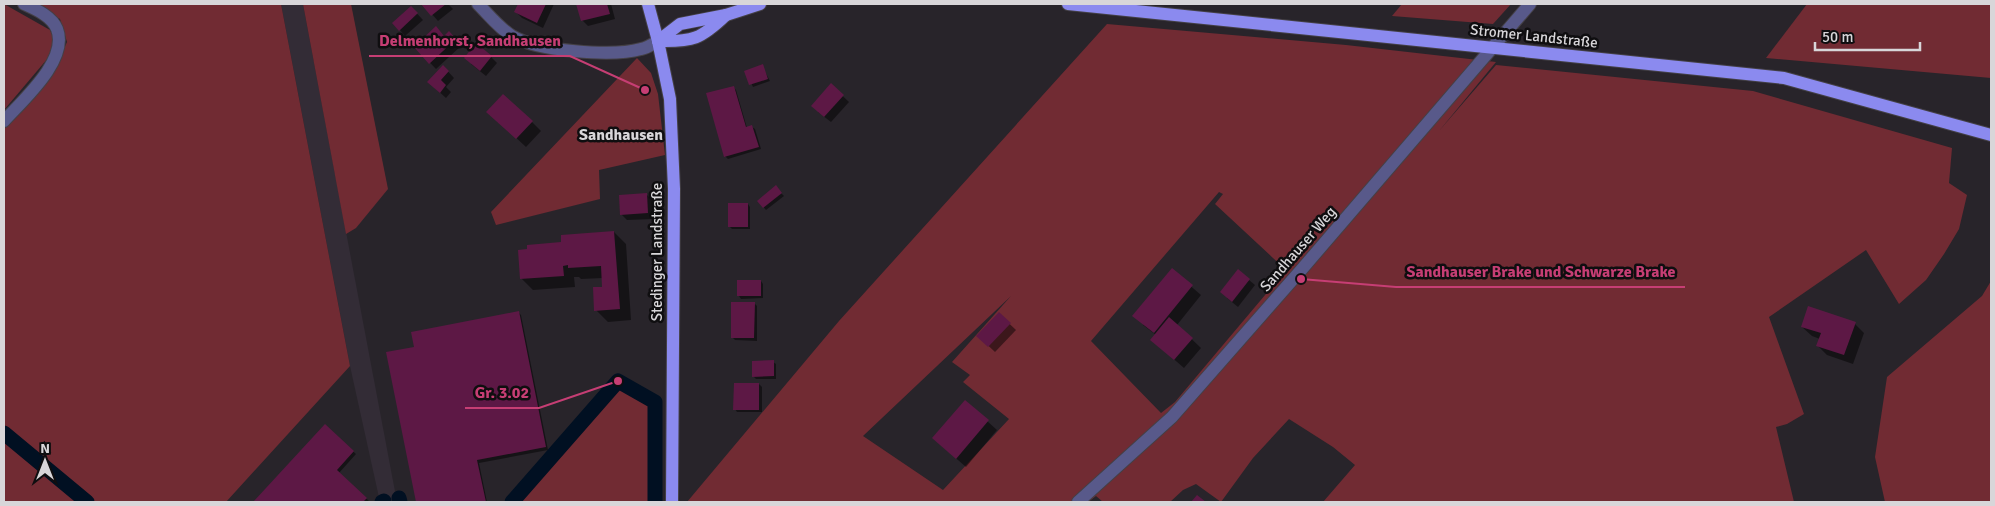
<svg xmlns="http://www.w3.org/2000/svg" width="1995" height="506" viewBox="0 0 1995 506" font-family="Signika,sans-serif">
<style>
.built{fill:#332c36}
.green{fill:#712b33;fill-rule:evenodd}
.shadow{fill:#0007}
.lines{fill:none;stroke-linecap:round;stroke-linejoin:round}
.canal{stroke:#011022;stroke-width:15}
.building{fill:#5d1845}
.minor-casing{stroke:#444046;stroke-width:14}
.major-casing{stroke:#444046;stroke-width:14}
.minor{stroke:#58598a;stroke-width:12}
.major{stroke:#8b8aef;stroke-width:12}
.labels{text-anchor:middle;stroke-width:5;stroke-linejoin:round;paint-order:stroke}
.street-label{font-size:15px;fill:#d8d6d9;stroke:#0f0e10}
.neighbourhood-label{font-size:16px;font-weight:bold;fill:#d8d6d9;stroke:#0f0e10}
.leader{fill:none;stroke:#c63e74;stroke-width:2}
.callout-dot{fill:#c63e74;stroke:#0f0e10;stroke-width:2}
.callout-label{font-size:16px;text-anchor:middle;font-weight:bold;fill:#c63e74;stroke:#0f0e10;stroke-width:5;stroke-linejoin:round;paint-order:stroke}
</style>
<rect width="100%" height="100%" fill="#28242a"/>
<polygon class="built" points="281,4 303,4 397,502 380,502 350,366"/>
<g class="green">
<polygon points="4,4 50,30 55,42 48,58 4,110"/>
<polygon points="31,4 281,4 350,366 226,502 4,502 4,129 54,71 67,42 60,19"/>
<polygon points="303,4 351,4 388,189 356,228 346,234"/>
<polygon points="1402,4 1511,4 1493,24 1392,16"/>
<polygon points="1807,4 1991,4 1991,78 1766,58"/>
<path d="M1107 24 1346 45 1496 62 1439 131 1496 65 1753 91 1952 148 1949 183 1967 195 1959 229 1944 254 1926 280 1899 304 1866 250 1769 317 1804 414 1787 424 1776 427 1794 502H1323L1355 465 1333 447 1289 419 1253 458 1221 502 1196 484 1183 490 1170 502H1103L1096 496 1088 502H687L839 321ZM1219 192 1223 194 1215 204 1286 270 1175 402 1161 413 1091 341ZM1011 296 952 362 970 375 963 382 1009 419 943 490 863 436Z"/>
<polygon points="637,58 651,73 658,94 665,155 599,170 600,199 496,225 491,212"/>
<polygon points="1991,281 1991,502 1885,502 1875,457 1887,377 1982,296"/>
<polygon points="618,387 658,409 658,502 518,502"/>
</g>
<g class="shadow">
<polygon points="423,4 448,4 453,9 438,21"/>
<polygon points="520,4 554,4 543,28 522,18 516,12"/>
<polygon points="578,4 611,4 615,19 588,26 582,20"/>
<polygon points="411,7 423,20 405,36 394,23"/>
<polygon points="449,33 461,46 436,69 415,47 445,37"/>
<polygon points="491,57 497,63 486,76 471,64"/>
<polygon points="443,66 454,78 446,87 451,92 446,98 435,88"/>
<polygon points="762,66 770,81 753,87 746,72"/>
<polygon points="831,85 849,102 831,122 818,112"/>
<polygon points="733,87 736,90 747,128 752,127 755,129 761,149 728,159 725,156"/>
<polygon points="497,120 532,122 541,131 526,147"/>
<polygon points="778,190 784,196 766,210 758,201"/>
<polygon points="647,195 653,201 653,219 627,220 621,214"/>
<polygon points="748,204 750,207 750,229 732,229 729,226"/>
<polygon points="614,232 626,244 631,320 608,322 596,310 604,288 603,278 581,279 579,277 574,277 575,287 533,290 521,278 563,243"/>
<polygon points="1172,270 1201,295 1177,325 1201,348 1184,368 1161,348 1156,335 1143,325"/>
<polygon points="1249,280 1255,285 1238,307 1227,298"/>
<polygon points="761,281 763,284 763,298 741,299 739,296"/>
<polygon points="755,304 757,306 757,341 735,340 732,337"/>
<polygon points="518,312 521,315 548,450 479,463 487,502 417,502 388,353 415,348"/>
<polygon points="999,314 1016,330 995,352 978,336"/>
<polygon points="1855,324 1864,333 1853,364 1827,355 1818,346 1820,339 1812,336 1802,327"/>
<polygon points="773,362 776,364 776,379 756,379 753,376"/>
<polygon points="759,384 762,387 762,412 737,412 735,409"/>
<polygon points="966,402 997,430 966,467 943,447"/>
<polygon points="325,426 356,454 339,473 369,501 368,502 255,502"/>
</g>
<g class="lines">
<g class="canal">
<polyline points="4,433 87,502"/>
<polyline points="399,498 400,502"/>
<polyline points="382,502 384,501"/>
<polyline points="512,502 618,381 655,402 655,502"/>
</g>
</g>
<g class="building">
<polygon points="421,4 446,4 431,16"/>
<polygon points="518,4 546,4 537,23 514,12"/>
<polygon points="576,4 607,4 610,14 581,21"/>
<polygon points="411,6 418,13 399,31 392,23"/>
<polygon points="436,26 444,36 449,31 456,39 429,64 414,47"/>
<polygon points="476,43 492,56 480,71 464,58"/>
<polygon points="763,64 768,79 749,85 744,71"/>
<polygon points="443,65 449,71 441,80 446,85 440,93 427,82"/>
<polygon points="831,83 844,95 824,117 811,106"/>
<polygon points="734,86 746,127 752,125 759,147 724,157 706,93"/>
<polygon points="503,94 533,121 516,139 486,112"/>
<polygon points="776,185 782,193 763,208 757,201"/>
<polygon points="647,193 648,213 620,215 619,195"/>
<rect x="728" y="203" width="20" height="24"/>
<polygon points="614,231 620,309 594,311 593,287 602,287 601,266 568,268 568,265 563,266 564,276 520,279 518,250 527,249 527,245 561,242 561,235"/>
<polygon points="1172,268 1193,285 1154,333 1132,316"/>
<polygon points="1238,269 1250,279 1232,302 1220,292"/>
<rect x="737" y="280" width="24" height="16"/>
<polygon points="731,302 755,302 754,338 731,338"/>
<polygon points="1808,306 1856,322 1844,355 1816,346 1821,333 1801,327"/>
<polygon points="519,311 546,447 477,460 486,502 416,502 386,352 414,347 411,332"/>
<polygon points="999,312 1011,323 988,347 976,336"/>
<polygon points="1169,317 1193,338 1174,360 1150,340"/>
<polygon points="774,360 774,376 752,377 752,361"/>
<polygon points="734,383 759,383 759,410 733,410"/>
<polygon points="965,400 989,420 956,459 932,438"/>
<polygon points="325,424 354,451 337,470 367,498 363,502 253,502"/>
<polygon points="1197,495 1206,502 1191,502"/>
</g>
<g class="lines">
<defs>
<g id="minor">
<path d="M478 4C488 14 499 28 512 36 537 51 612 57 641 49 647 48 653 44 658 41"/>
<path d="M4 121C23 100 69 60 57 29 52 16 35 9 24 4"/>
<polyline points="1078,502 1172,417 1302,269 1530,4"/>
</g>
<g id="major">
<polyline points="648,4 658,41 670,99 674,189 672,502"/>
<polyline points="1068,4 1784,78 1991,135"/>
<polyline points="658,41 680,24 726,15 760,4"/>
<path d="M658 41C693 42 701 39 726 15"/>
</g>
</defs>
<use href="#minor" class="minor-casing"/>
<use href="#major" class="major-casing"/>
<use href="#minor" class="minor"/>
<use href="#major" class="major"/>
</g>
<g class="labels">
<g class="street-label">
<text transform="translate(1534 36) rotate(6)" y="5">Stromer Landstraße</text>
<text transform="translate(1298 249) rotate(-49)" y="5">Sandhauser Weg</text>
<text transform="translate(657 252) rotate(-90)" y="5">Stedinger Landstraße</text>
</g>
<g class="neighbourhood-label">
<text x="621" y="140">Sandhausen</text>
</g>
</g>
<path class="leader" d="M645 90L570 56H369M1301 279L1396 287H1685M618 381L539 408H465"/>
<g class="callout-dot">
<circle cx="645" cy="90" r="5"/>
<circle cx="1301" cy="279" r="5"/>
<circle cx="618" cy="381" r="5"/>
</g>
<g class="callout-label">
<text x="470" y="46">Delmenhorst, Sandhausen</text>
<text x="1541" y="277">Sandhauser Brake und Schwarze Brake</text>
<text x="502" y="398">Gr. 3.02</text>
</g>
<rect width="1995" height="506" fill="none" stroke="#d8d6d9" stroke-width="10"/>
<g transform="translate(45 461)" stroke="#0f0e10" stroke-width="4" paint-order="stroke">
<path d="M0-4L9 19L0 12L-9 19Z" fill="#d8d6d9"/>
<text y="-8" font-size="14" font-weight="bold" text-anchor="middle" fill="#d8d6d9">N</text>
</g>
<path d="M1815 42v8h105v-8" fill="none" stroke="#d8d6d9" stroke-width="2.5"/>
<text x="1822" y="42" font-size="15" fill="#d8d6d9" stroke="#0f0e10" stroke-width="4" paint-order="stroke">50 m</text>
</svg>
